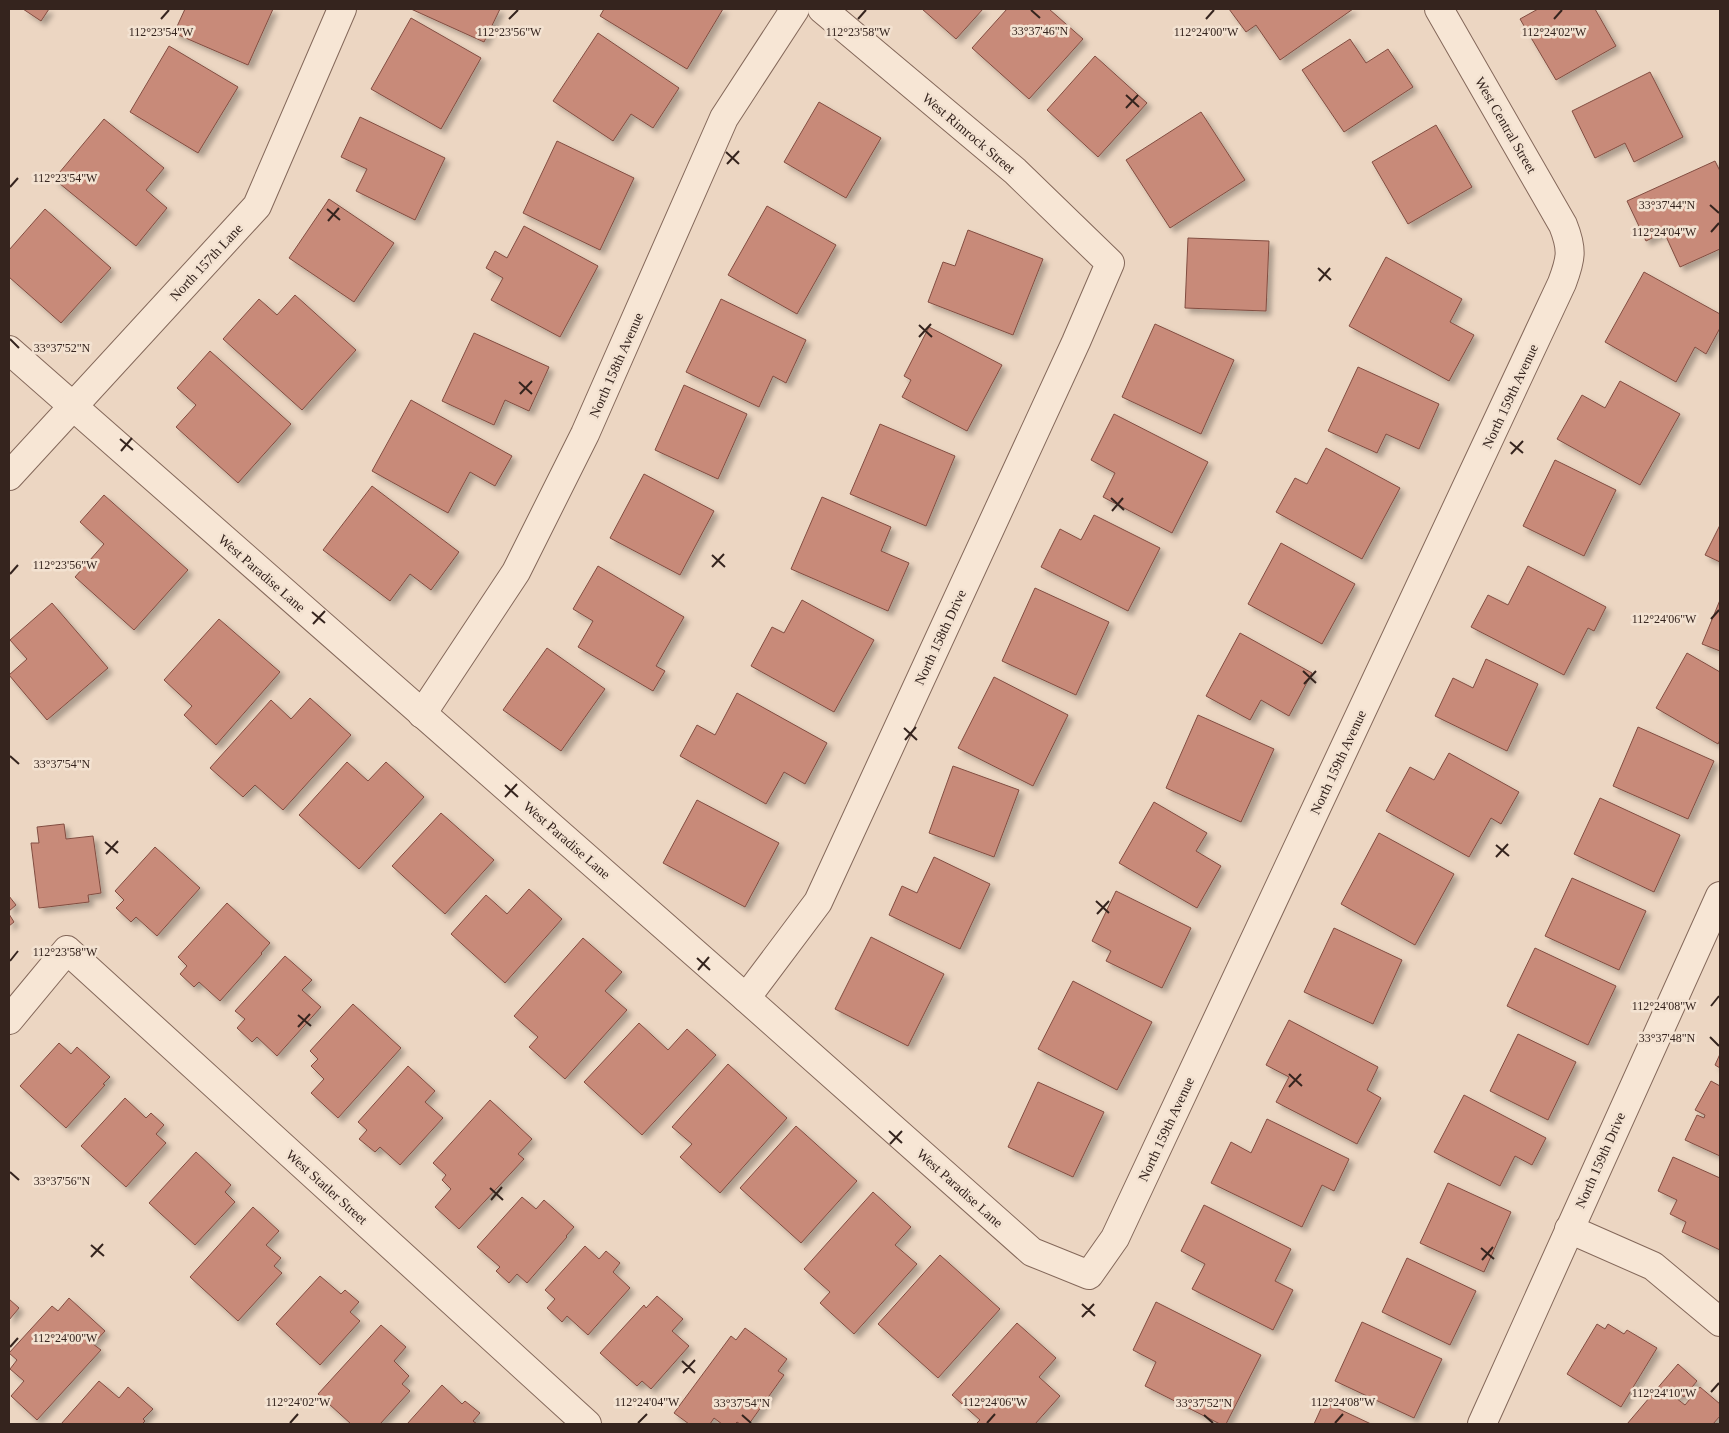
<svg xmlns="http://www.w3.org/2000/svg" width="1729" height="1433" viewBox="0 0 1729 1433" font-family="Georgia,serif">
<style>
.building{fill:#c88a79;stroke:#824d41;filter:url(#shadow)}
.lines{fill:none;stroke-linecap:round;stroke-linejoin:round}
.minor-casing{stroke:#84685a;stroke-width:30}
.minor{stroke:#f7e6d5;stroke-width:28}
.ticks{fill:none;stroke:#35241e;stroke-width:2}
.labels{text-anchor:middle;stroke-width:5;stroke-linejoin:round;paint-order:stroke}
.street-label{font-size:14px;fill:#35241e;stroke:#f3e2d1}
.ticks-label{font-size:12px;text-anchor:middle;fill:#35241e;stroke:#f3e2d1;stroke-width:5;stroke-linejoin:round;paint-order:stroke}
</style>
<defs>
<filter id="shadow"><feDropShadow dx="4.5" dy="4.5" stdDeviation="2.5" flood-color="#0004"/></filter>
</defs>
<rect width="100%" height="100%" fill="#ecd6c2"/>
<g class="building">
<polygon points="23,9 49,9 41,21"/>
<polygon points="185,9 273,9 248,65 174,33"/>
<polygon points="411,9 500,9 484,42"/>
<polygon points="604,9 723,9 687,69 600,16"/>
<polygon points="922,9 983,9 956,39"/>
<polygon points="1007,9 1049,9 1083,39 1029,99 972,48"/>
<polygon points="1229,9 1353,9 1280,60 1256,25 1246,32"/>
<polygon points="1538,9 1595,9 1616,46 1556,80 1520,19"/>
<polygon points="411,18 481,58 441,129 371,89"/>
<polygon points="598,33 679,88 653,128 631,114 613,141 553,101"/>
<polygon points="1350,39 1366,63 1388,49 1413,87 1344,132 1302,70"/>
<polygon points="169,46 238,87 198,153 130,112"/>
<polygon points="1095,56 1147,103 1098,157 1047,110"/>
<polygon points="1650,72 1683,137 1634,162 1625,143 1595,158 1572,111"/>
<polygon points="819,102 881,138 846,198 784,162"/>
<polygon points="1201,112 1245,180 1170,228 1126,160"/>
<polygon points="360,117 445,158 415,220 356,191 367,169 341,157"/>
<polygon points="104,119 164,168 146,190 167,208 136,246 54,179"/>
<polygon points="1436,125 1472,187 1408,224 1372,162"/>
<polygon points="557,141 634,178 600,250 523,213"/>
<polygon points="1715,161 1720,171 1720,249 1680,267 1664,232 1646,241 1627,201"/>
<polygon points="329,199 394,243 354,302 289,258"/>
<polygon points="767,206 836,245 797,314 728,275"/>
<polygon points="45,209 111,268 61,323 9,277 9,250"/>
<polygon points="524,226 598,266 560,337 491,300 503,278 486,268 495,251 507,258"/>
<polygon points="968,230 1043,259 1013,335 928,302 943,262 955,266"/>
<polygon points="1188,238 1269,241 1266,311 1185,308"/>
<polygon points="1386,257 1462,299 1450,322 1474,335 1449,381 1349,326"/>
<polygon points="1644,272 1720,314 1720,328 1706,354 1695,347 1676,382 1605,342"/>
<polygon points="295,295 356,350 302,410 223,339 259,299 277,315"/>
<polygon points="721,299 806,340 786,383 773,376 759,407 686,372"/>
<polygon points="1155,324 1234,360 1201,434 1122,397"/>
<polygon points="929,327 1002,365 967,431 902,397 911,380 904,376"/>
<polygon points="474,333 549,367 529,411 505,400 494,425 442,401"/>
<polygon points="210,351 291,424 238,483 176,427 196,405 177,388"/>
<polygon points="1358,367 1439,404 1419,449 1386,434 1377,453 1328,431"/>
<polygon points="1620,381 1680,414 1640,485 1557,439 1582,395 1605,408"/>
<polygon points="684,385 747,414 718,479 655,450"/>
<polygon points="411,400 512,456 495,486 470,472 448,513 372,471"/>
<polygon points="1114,414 1208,462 1172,533 1103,497 1115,473 1091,460"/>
<polygon points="880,424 955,456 926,526 850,494"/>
<polygon points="1326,448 1400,488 1362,559 1276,512 1295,478 1307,484"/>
<polygon points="1555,460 1616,490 1584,556 1523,526"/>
<polygon points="644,474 714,511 680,575 610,538"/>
<polygon points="372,486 459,552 431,590 410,574 390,601 323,550"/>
<polygon points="104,495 188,570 134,630 75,577 104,544 80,522"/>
<polygon points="822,497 891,527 881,551 909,563 888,611 791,569"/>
<polygon points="1094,515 1160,548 1128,611 1041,567 1060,529 1081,540"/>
<polygon points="1720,525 1720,562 1705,555"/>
<polygon points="1281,543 1355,584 1322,644 1248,604"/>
<polygon points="598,566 684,617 656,666 665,671 653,691 578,647 593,621 573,609"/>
<polygon points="1528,566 1606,607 1594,631 1588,628 1564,675 1471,627 1488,595 1508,605"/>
<polygon points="1035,588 1109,622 1076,695 1002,661"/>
<polygon points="802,600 874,640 834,712 751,666 772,627 784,633"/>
<polygon points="1720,600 1720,651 1702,644"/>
<polygon points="52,603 108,668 47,720 9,675 27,659 10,640"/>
<polygon points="219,619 280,672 216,745 184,715 192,706 164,680"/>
<polygon points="1240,633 1312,673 1289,716 1261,700 1250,720 1206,696"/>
<polygon points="547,648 605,689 561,751 503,710"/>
<polygon points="1687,653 1720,672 1720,740 1718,744 1656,708"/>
<polygon points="1486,659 1538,684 1507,751 1435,716 1453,678 1473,688"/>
<polygon points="994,677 1068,715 1033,786 958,748"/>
<polygon points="737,693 827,743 805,784 784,772 766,804 680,756 697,725 715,735"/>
<polygon points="310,698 351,735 283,810 255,785 243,797 210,768 271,700 291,719"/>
<polygon points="1198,715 1274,749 1241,822 1166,788"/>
<polygon points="1638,727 1714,761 1688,819 1613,786"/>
<polygon points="1449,753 1519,792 1501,824 1491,818 1469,857 1386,811 1410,767 1434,780"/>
<polygon points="347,762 368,781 386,762 424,797 359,869 299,815"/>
<polygon points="953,766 1019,790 994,857 929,833"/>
<polygon points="1600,798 1680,835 1654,892 1574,854"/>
<polygon points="697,800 779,843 745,907 663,863"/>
<polygon points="1154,802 1207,833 1196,851 1221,866 1197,908 1119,863"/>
<polygon points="441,813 494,860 445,914 392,866"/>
<polygon points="64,824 66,839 93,836 101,893 88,895 89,902 39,908 31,843 39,843 37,827"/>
<polygon points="1379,833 1454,874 1415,945 1341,904"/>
<polygon points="155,847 200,888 157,936 136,917 131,922 116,908 124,900 115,891"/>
<polygon points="934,857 990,884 960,949 889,915 902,886 917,893"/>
<polygon points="1572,878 1646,911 1619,970 1545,936"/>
<polygon points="529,889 562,919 505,983 451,934 486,895 507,914"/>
<polygon points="1116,891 1191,928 1162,988 1106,961 1111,951 1092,941"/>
<polygon points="9,896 16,905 9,911"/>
<polygon points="227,903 270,943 261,953 262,954 220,1001 199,982 194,987 180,974 187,966 178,957"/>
<polygon points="9,914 14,922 9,926"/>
<polygon points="1334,928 1402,960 1373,1024 1304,992"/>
<polygon points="871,937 944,974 908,1046 835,1009"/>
<polygon points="583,938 622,972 605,991 627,1010 565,1079 529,1047 538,1037 514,1016"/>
<polygon points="1535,948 1616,986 1588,1045 1507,1006"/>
<polygon points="285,956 312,980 302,990 321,1007 277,1056 257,1037 252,1042 237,1028 245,1019 235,1011"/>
<polygon points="1073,981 1152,1022 1117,1090 1038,1049"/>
<polygon points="353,1004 401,1048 338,1118 311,1093 324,1079 311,1066 318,1059 310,1051"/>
<polygon points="1289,1020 1378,1067 1367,1090 1381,1098 1357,1144 1276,1102 1289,1077 1266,1065"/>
<polygon points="639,1023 668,1050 687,1029 716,1055 642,1135 584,1082"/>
<polygon points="1518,1034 1576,1062 1548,1120 1490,1091"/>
<polygon points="59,1043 71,1054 77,1047 110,1077 103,1084 105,1085 66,1128 20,1086"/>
<polygon points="1720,1054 1720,1068 1715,1065"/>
<polygon points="728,1064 787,1118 720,1193 680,1157 692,1144 672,1127"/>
<polygon points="408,1066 435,1091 425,1102 443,1118 400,1165 380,1147 375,1152 359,1139 367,1130 358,1122"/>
<polygon points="1711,1081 1720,1086 1720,1156 1685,1140 1697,1115 1704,1118 1705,1115 1695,1110"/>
<polygon points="1038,1082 1104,1112 1073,1177 1008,1147"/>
<polygon points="1464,1095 1546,1138 1532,1165 1515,1156 1500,1186 1434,1152"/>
<polygon points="125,1098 146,1118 151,1113 164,1125 156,1134 166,1143 126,1187 81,1146"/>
<polygon points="490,1100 532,1139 518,1154 524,1159 459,1229 435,1207 451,1189 442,1180 446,1175 433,1163"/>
<polygon points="1267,1119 1349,1159 1334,1191 1322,1185 1302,1227 1211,1183 1231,1142 1251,1153"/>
<polygon points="796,1126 857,1181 801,1243 740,1188"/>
<polygon points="196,1152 231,1185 225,1192 235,1202 195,1245 149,1203"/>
<polygon points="1673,1157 1720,1178 1720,1250 1682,1232 1686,1222 1670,1214 1677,1200 1658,1191"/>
<polygon points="1448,1183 1511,1212 1484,1272 1420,1243"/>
<polygon points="873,1192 911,1227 895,1245 917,1264 854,1334 820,1303 830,1292 804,1269"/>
<polygon points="522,1197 536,1209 544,1200 574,1227 566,1236 567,1237 527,1283 517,1274 509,1283 496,1271 500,1267 477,1247"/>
<polygon points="1204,1205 1291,1249 1275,1281 1293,1290 1273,1330 1192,1289 1205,1264 1181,1251"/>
<polygon points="253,1207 279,1231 266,1245 281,1258 274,1266 282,1273 238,1321 190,1277"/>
<polygon points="585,1246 599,1259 606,1251 620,1263 613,1272 630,1288 588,1335 567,1316 562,1322 547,1308 555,1299 545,1290"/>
<polygon points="940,1255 1000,1309 938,1378 878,1324"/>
<polygon points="1407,1258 1476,1291 1450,1345 1382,1312"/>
<polygon points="320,1276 341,1294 345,1290 359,1302 350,1312 360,1321 320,1365 276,1324"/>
<polygon points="657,1296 683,1319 672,1331 689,1346 651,1389 642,1381 637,1386 600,1353 644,1305 646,1308"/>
<polygon points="69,1298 105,1331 93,1344 101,1350 37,1420 11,1396 24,1381 10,1369 17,1360 9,1353 52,1306 58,1311"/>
<polygon points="9,1299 19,1308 9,1320"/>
<polygon points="1156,1302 1261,1355 1226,1424 1220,1424 1145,1386 1156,1362 1133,1350"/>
<polygon points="1362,1322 1442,1359 1414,1418 1335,1381"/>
<polygon points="1017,1323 1056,1358 1039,1377 1060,1396 1035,1424 976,1424 980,1420 952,1395"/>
<polygon points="1597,1324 1605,1329 1608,1324 1624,1334 1627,1330 1657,1348 1621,1407 1567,1374"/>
<polygon points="381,1325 406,1347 394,1361 409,1376 402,1384 410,1391 380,1424 351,1424 318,1394"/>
<polygon points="745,1328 787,1359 778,1371 784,1375 749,1424 740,1424 737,1422 735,1424 722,1424 714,1418 710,1424 689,1424 674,1413 731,1336 736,1340"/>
<polygon points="1678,1364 1697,1381 1684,1397 1680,1394 1676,1398 1685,1405 1700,1387 1720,1404 1720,1416 1713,1424 1627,1424"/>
<polygon points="99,1381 119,1398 128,1387 153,1409 143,1419 145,1421 142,1424 61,1424"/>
<polygon points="442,1385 462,1404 465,1401 480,1413 473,1421 477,1424 407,1424"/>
<polygon points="1324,1402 1371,1424 1314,1424"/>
</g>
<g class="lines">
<defs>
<g id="minor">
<path d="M9 350 746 998 1032 1252 1089 1275 1115 1238 1562 283C1571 259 1573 250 1563 225L1439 9"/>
<polyline points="9,476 257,206 342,9"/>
<polyline points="422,714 516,572 585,434 724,118 795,9"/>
<polyline points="746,998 818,902 1076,342 1110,263 1015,171 822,9"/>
<polyline points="9,1020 67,950 587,1424"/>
<polyline points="1569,1229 1653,1266 1720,1322"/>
<polyline points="1482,1424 1720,896"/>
</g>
</defs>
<use href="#minor" class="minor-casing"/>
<use href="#minor" class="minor"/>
</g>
<path class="ticks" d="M1031 10 1040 18M161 19 169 10M509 19 518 10M858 19 866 10M1206 19 1214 10M1554 19 1562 10M1126 95 1139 107M1126 108 1138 95M726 152 739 164M727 164 739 151M10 187 18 178M1710 205 1719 213M327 209 340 220M328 221 339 208M1711 232 1719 223M1318 268 1331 280M1319 281 1330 268M919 325 932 337M919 337 931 324M10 339 19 348M519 382 532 394M520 394 532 381M120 439 133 450M1510 442 1523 453M121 451 132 438M1511 454 1523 441M1111 498 1124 510M1112 511 1123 498M712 555 725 567M712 567 724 554M10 574 18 565M312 612 325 623M1711 619 1719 610M313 624 325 611M1303 671 1316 683M1304 684 1316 671M904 728 917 740M905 740 916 727M10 756 19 764M505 785 518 797M505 797 517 784M105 842 118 853M1496 845 1509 856M106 854 118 841M1496 857 1508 844M1096 901 1109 913M1097 914 1109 901M697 958 710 970M10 961 18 951M698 970 709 957M1711 1006 1719 996M298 1015 311 1026M298 1027 310 1014M1710 1037 1719 1046M1289 1074 1302 1086M1289 1087 1301 1074M889 1131 902 1143M890 1144 902 1131M10 1172 19 1180M490 1188 503 1200M491 1200 502 1187M91 1245 104 1256M1481 1248 1494 1259M91 1257 103 1244M1482 1260 1493 1247M1082 1304 1095 1316M1082 1317 1094 1304M10 1347 18 1338M682 1361 695 1373M683 1373 695 1360M1711 1392 1719 1383M742 1415 751 1423M1204 1415 1213 1423M290 1423 298 1414M638 1423 647 1414M987 1423 995 1414M1335 1423 1343 1414"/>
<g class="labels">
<g class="street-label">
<text transform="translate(1506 125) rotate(60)" y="5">West Central Street</text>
<text transform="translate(969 133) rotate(40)" y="5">West Rimrock Street</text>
<text transform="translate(206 262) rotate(-47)" y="5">North 157th Lane</text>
<text transform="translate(616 365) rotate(-66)" y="5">North 158th Avenue</text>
<text transform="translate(1510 396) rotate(-65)" y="5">North 159th Avenue</text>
<text transform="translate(262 573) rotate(41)" y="5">West Paradise Lane</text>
<text transform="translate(940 637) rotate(-65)" y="5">North 158th Drive</text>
<text transform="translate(1338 762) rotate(-65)" y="5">North 159th Avenue</text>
<text transform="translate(567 840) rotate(41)" y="5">West Paradise Lane</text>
<text transform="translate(1166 1129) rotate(-65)" y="5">North 159th Avenue</text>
<text transform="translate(1600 1160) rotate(-66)" y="5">North 159th Drive</text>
<text transform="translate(327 1187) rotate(42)" y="5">West Statler Street</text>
<text transform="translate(960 1188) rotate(42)" y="5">West Paradise Lane</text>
</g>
</g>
<g class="ticks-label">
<text x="1040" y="35">33°37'46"N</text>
<text x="161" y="36">112°23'54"W</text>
<text x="509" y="36">112°23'56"W</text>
<text x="858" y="36">112°23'58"W</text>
<text x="1206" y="36">112°24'00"W</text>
<text x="1554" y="36">112°24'02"W</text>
<text x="65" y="182">112°23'54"W</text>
<text x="1667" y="209">33°37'44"N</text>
<text x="1664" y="236">112°24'04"W</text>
<text x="62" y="352">33°37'52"N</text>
<text x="65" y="569">112°23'56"W</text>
<text x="1664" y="623">112°24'06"W</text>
<text x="62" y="768">33°37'54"N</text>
<text x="65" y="956">112°23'58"W</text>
<text x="1664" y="1010">112°24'08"W</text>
<text x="1667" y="1042">33°37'48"N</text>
<text x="62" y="1185">33°37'56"N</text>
<text x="65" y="1342">112°24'00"W</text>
<text x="1664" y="1397">112°24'10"W</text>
<text x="298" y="1406">112°24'02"W</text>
<text x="647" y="1406">112°24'04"W</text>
<text x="995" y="1406">112°24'06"W</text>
<text x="1343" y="1406">112°24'08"W</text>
<text x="742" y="1407">33°37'54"N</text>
<text x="1204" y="1407">33°37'52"N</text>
</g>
<rect width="1729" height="1433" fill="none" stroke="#35241e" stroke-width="20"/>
</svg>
